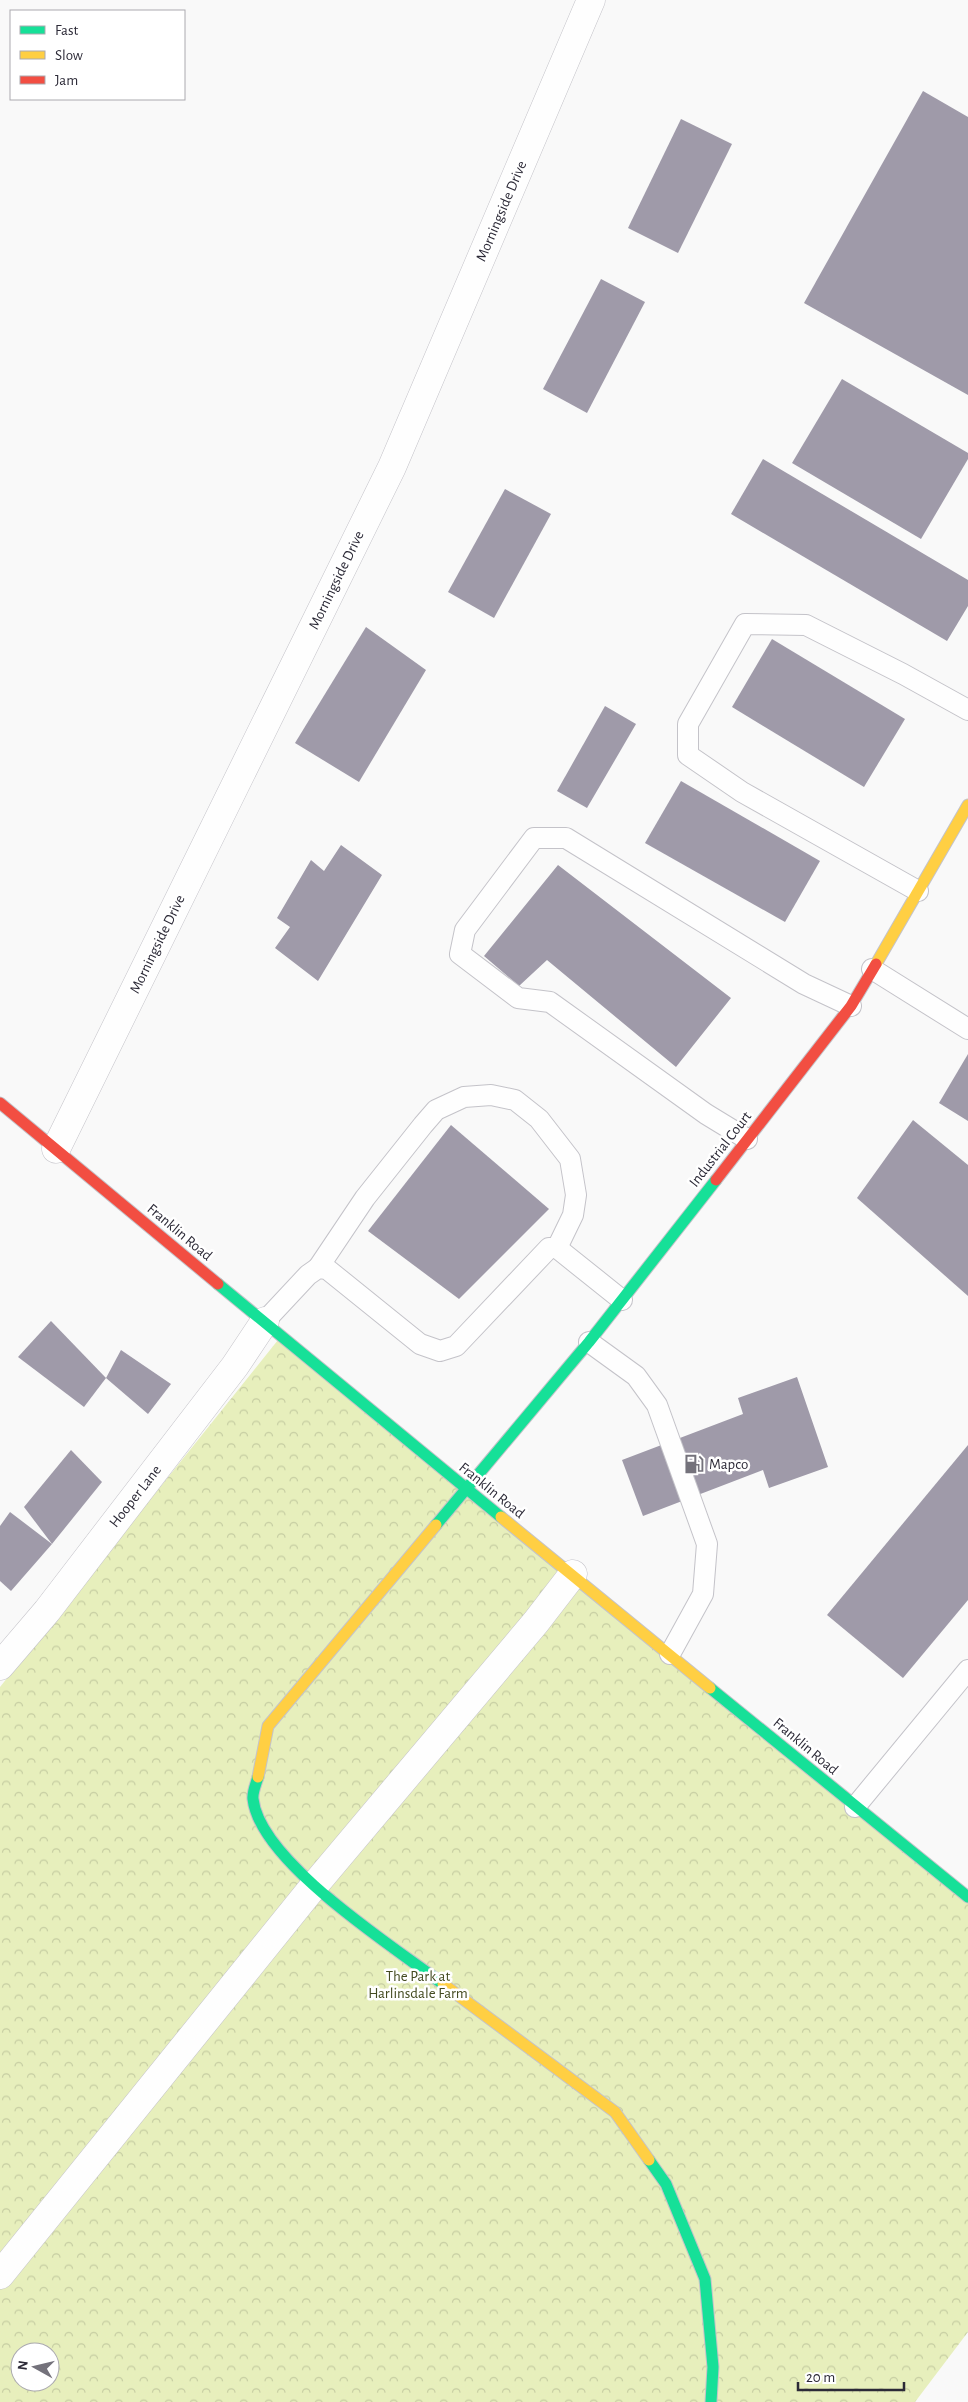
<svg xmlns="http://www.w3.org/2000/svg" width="968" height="2402" viewBox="0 0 968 2402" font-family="'Alegreya Sans',sans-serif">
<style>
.park{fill:url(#park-crowns);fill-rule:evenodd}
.building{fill:#9f9aa9}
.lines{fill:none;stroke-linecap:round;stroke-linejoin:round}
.lane-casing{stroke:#c4c3c9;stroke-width:22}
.street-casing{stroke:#c4c3c9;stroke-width:29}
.fast-casing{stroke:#c4c3c9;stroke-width:13}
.slow-casing{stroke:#c4c3c9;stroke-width:13}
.jam-casing{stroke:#c4c3c9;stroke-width:13}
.lane{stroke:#fefefe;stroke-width:20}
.street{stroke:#fefefe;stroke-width:28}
.fast{stroke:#16e098;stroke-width:11}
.slow{stroke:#ffcf43;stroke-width:11}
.jam{stroke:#f24e42;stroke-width:11}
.labels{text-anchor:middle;stroke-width:5;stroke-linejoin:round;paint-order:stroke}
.street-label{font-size:15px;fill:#2c2a37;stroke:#fff}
.poi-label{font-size:15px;fill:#2c2a37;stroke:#fff;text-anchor:start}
.park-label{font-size:15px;fill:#444b21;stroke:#fff}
</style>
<defs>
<pattern id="park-crowns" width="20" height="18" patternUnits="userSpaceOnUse" patternTransform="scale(1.25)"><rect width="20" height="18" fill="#e7efbc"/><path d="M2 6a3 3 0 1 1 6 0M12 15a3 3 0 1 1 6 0" fill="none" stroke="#c6cda2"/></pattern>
</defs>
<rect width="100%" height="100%" fill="#f9f9f9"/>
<path class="park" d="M282 1335 968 1893V2332L915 2402H0V1687ZM20 2352H50V2382H20Z"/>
<g class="building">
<polygon points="923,91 968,117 968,395 804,303"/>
<polygon points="681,119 732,144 678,253 628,228"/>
<polygon points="601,279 645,302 587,413 543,389"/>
<polygon points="842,379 968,453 968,459 921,539 792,463"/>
<polygon points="763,459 968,580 968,606 947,641 731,514"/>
<polygon points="505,489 551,514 494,618 448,592"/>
<polygon points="366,627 426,670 359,782 295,743"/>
<polygon points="772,639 905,719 864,787 732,707"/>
<polygon points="605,706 636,724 587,808 557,791"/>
<polygon points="681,781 820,861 785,922 645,843"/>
<polygon points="341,845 382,875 318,981 275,948 290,927 277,918 311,860 324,871"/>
<polygon points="558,865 731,998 676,1067 547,960 519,986 484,956"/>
<polygon points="968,1054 968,1121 939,1103"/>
<polygon points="913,1120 968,1165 968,1296 857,1198"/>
<polygon points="451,1125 549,1209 459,1299 368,1231"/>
<polygon points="51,1321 106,1378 84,1407 18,1357"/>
<polygon points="121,1350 171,1384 148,1414 106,1378"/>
<polygon points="797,1377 828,1467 769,1488 763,1470 643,1516 622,1460 743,1414 738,1398"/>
<polygon points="968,1445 968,1600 903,1678 827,1615"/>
<polygon points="71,1450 102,1482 52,1544 24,1507"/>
<polygon points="10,1512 52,1544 11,1591 0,1581 0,1526"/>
</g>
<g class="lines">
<defs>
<g id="lane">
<polyline points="918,891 742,792 688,755 688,724 745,624 806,625 903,674 968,710"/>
<polyline points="872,969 968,1029"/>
<polyline points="747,1139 706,1114 550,1002 518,998 460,954 465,930 534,838 566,838 804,984 851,1006"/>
<polyline points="318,1268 365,1198 423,1125 436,1110 464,1097 491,1095 515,1100 539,1119 570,1159 576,1195 573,1215 557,1248"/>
<polyline points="265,1321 308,1275 318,1268 327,1269 420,1344 440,1351 456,1346 549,1248 557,1248 622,1300"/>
<polyline points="589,1342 636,1376 657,1405 707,1544 703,1594 670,1654"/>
<polyline points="855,1807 968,1670"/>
</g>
<g id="street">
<polyline points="56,1149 392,467 591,0"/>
<polyline points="0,1666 47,1611 235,1366 265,1321"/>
<polyline points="0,2275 313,1887 536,1622 573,1574"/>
</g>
<g id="fast">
<polyline points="218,1284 501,1517"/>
<polyline points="436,1525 589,1342 716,1180"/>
<polyline points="710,1688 968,1897"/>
<path d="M258 1777C256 1784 252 1793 253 1799 260 1862 394 1947 443 1984"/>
<polyline points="649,2160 666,2184 705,2279 713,2367 711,2402"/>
</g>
<g id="slow">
<polyline points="876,964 968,805"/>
<polyline points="501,1517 710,1688"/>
<polyline points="258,1777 268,1726 436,1525"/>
<polyline points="443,1984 615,2112 649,2160"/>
</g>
<g id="jam">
<polyline points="0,1103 218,1284"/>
<polyline points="716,1180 851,1006 876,964"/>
</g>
</defs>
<use href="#lane" class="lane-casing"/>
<use href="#street" class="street-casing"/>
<use href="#fast" class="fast-casing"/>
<use href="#slow" class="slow-casing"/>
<use href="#jam" class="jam-casing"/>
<use href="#lane" class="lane"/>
<use href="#street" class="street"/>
<use href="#fast" class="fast"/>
<use href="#slow" class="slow"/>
<use href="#jam" class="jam"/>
</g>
<defs>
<symbol id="fuel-bare" viewBox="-9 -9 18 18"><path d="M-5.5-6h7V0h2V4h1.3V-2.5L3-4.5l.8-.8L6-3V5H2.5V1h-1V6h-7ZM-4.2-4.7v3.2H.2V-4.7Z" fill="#74727b" stroke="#fff" stroke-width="2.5" paint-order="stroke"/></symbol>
</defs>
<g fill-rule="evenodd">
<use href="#fuel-bare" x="680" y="1450" width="28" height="28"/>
</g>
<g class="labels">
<g class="street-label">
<text transform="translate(501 211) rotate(-67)" y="5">Morningside Drive</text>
<text transform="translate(336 580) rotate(-64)" y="5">Morningside Drive</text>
<text transform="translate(157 944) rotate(-64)" y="5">Morningside Drive</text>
<text transform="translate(720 1149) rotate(-52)" y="5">Industrial Court</text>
<text transform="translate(180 1232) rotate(40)" y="5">Franklin Road</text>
<text transform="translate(492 1490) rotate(39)" y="5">Franklin Road</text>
<text transform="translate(135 1496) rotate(-52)" y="5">Hooper Lane</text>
<text transform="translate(806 1746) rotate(40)" y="5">Franklin Road</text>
</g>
<g class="poi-label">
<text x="709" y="1469">Mapco</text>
</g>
<g class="park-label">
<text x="418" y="1981">The Park at<tspan x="418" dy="17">Harlinsdale Farm</tspan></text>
</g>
</g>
<rect x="10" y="10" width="175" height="90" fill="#ffffff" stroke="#abaaaf"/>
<rect x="20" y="26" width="25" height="8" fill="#16e098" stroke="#abaaaf"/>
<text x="55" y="35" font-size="15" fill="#2c2a37">Fast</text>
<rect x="20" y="51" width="25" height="8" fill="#ffcf43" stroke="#abaaaf"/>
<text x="55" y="60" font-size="15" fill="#2c2a37">Slow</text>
<rect x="20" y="76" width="25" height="8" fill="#f24e42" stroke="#abaaaf"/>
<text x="55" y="85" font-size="15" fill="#2c2a37">Jam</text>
<g transform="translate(35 2367) rotate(278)"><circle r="24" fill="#ffffff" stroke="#abaaaf"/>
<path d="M0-4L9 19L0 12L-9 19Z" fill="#74727b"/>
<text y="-8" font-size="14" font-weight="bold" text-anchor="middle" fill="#2c2a37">N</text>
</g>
<path d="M798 2382v8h106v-8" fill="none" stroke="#2c2a37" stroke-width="2.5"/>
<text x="806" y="2382" font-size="15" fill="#2c2a37" stroke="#ffffff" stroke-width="4" paint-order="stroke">20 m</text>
</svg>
